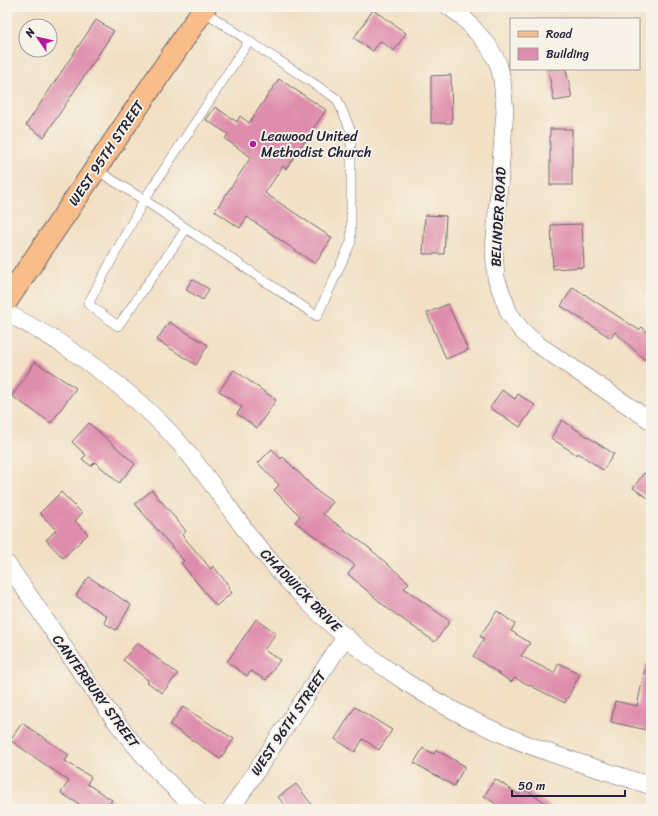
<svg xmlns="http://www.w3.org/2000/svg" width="658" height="816" viewBox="0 0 658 816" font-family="Sriracha,sans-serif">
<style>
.building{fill:#df8dac}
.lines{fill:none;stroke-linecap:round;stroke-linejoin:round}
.service-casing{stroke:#6b646b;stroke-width:10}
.minor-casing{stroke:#6b646b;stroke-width:18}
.primary-casing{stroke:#6b646b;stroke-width:24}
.service{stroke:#fff;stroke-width:9}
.minor{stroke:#fff;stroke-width:17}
.primary{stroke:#f8bd89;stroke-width:22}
.poi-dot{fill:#b5179e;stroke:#f7f3e8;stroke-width:1.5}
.labels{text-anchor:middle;stroke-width:4;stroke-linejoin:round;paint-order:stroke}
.poi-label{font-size:14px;fill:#22223b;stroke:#f7f3e8;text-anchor:start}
.street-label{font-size:14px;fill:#22223b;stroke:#f7f3e8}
</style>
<rect width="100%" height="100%" fill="#f7f3e8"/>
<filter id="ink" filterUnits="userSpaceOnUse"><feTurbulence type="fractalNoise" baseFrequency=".025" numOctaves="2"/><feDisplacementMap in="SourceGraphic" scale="8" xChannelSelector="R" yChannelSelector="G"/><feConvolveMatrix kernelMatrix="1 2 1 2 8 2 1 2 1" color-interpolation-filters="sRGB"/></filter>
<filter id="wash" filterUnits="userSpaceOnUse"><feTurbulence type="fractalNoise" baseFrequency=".012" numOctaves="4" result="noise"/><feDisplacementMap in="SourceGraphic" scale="16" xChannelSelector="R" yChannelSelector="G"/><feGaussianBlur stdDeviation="0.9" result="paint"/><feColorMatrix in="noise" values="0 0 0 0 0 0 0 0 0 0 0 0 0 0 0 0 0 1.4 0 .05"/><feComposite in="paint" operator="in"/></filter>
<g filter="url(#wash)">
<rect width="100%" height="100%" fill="#f2e0c4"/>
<g id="blocks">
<g class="building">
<polygon points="373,10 406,33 394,51 380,41 373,51 354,38"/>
<polygon points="96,20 114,31 44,137 26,125"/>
<polygon points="548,69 566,69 572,98 554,101"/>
<polygon points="451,75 452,123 431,123 431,76"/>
<polygon points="279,79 326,110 286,169 283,166 265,193 332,238 315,264 247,217 240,228 215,211 251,157 225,139 228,134 206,120 215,107 237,122 240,116 249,123"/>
<rect x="550" y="129" width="22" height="56"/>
<polygon points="425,215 446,216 444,254 423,254"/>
<polygon points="582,224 584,267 553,269 551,225"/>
<polygon points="192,279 209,289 203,300 186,290"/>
<polygon points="573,287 639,330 642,327 651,336 651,354 645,360 615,332 611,338 561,306"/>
<polygon points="448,304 468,350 446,359 427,313"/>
<polygon points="169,322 208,345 196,365 157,340"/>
<polygon points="35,362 76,388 51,423 12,396"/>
<polygon points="234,370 276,400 257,428 237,414 242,407 219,391"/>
<polygon points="502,390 515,399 518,394 535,405 520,427 490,408"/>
<polygon points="562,420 614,454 603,470 578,453 577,455 551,438"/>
<polygon points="89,423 135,464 119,483 95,462 91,466 82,459 86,455 72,442"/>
<polygon points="272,449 281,459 283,457 318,492 333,502 323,514 368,547 409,583 404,588 450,621 435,642 387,608 348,574 355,565 295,522 300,516 274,490 279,485 258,463"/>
<polygon points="644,473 651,478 651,500 633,488"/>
<polygon points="152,490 186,531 182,535 211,569 213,566 230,587 228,588 232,593 216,606 181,563 184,561 135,504"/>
<polygon points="61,492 82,513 75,521 88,534 63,558 46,540 56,530 40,513"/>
<polygon points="89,577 131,605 116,630 104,623 107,616 76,596 82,586"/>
<polygon points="497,611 515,624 511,631 530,643 521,656 554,673 559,663 580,674 565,703 515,678 511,682 473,656 484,639 480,636"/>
<polygon points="256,619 276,633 264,650 280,660 266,680 251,671 247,676 227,662"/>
<polygon points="137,643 178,674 162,693 147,682 148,680 123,660"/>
<polygon points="646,664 651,665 651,731 611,722 615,701 637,706"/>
<polygon points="183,707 234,739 220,759 170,725"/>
<polygon points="355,707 392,730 379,750 363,739 355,752 335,739"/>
<polygon points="22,723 69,755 65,761 91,777 87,784 112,800 106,809 87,809 61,793 69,781 10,740"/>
<polygon points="423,748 434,754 436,750 465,766 454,786 414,763"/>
<polygon points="495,779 519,795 523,788 555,809 503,809 484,796"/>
<polygon points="296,784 315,809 288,809 278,797"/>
</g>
</g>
</g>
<g filter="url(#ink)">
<use href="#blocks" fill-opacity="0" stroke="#6b646b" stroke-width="1"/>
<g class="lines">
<defs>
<g id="service">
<polyline points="95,169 144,200 317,316 351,242 351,131 337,99 202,10"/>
<polyline points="186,229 118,326 88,304 144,200 249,41"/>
</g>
<g id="minor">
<polyline points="449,7 462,16 488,45 498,63 502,79 505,111 494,250 496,278 509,313 522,331 537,344 651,421"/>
<path d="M7 313C25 323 43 332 60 343 104 372 148 406 182 446 207 475 228 507 251 538 272 564 295 590 320 614 371 663 435 705 500 733 549 755 601 769 651 786"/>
<path d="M7 564C68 648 117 741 197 809"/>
<polyline points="231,809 346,636"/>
</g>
<polyline id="primary" points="7,300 205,7"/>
</defs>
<use href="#service" class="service-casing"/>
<use href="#minor" class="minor-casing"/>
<use href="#primary" class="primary-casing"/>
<use href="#service" class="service"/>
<use href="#minor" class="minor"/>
<use href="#primary" class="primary"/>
</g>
</g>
<circle class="poi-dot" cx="253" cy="144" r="4"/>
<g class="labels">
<g class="poi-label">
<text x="261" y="141">Leawood United<tspan x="261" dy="16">Methodist Church</tspan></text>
</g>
<g class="street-label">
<text transform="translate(106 153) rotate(-56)" y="5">WEST 95TH STREET</text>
<text transform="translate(498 217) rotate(-87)" y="5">BELINDER ROAD</text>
<text transform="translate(301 590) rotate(46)" y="5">CHADWICK DRIVE</text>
<text transform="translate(96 691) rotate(54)" y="5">CANTERBURY STREET</text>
<text transform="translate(288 723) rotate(-56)" y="5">WEST 96TH STREET</text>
</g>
</g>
<rect width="658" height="816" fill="none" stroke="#f7f3e8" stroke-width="24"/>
<rect x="510" y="18" width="130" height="52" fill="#f7f3e8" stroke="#a29fa3"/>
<rect x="518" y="31" width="20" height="6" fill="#f8bd89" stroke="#a29fa3"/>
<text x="546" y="38" font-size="12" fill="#22223b">Road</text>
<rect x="518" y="48" width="20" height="12" fill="#df8dac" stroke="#a29fa3"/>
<text x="546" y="58" font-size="12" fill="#22223b">Building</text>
<g transform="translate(38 38) rotate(304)"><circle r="19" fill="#f7f3e8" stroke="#a29fa3"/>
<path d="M0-3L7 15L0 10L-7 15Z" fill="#b5179e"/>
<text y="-6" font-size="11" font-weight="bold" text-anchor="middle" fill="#22223b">N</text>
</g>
<path d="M512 790v6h113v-6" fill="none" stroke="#22223b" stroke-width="2"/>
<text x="518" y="790" font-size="12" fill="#22223b" stroke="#f7f3e8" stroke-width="3" paint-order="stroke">50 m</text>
</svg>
